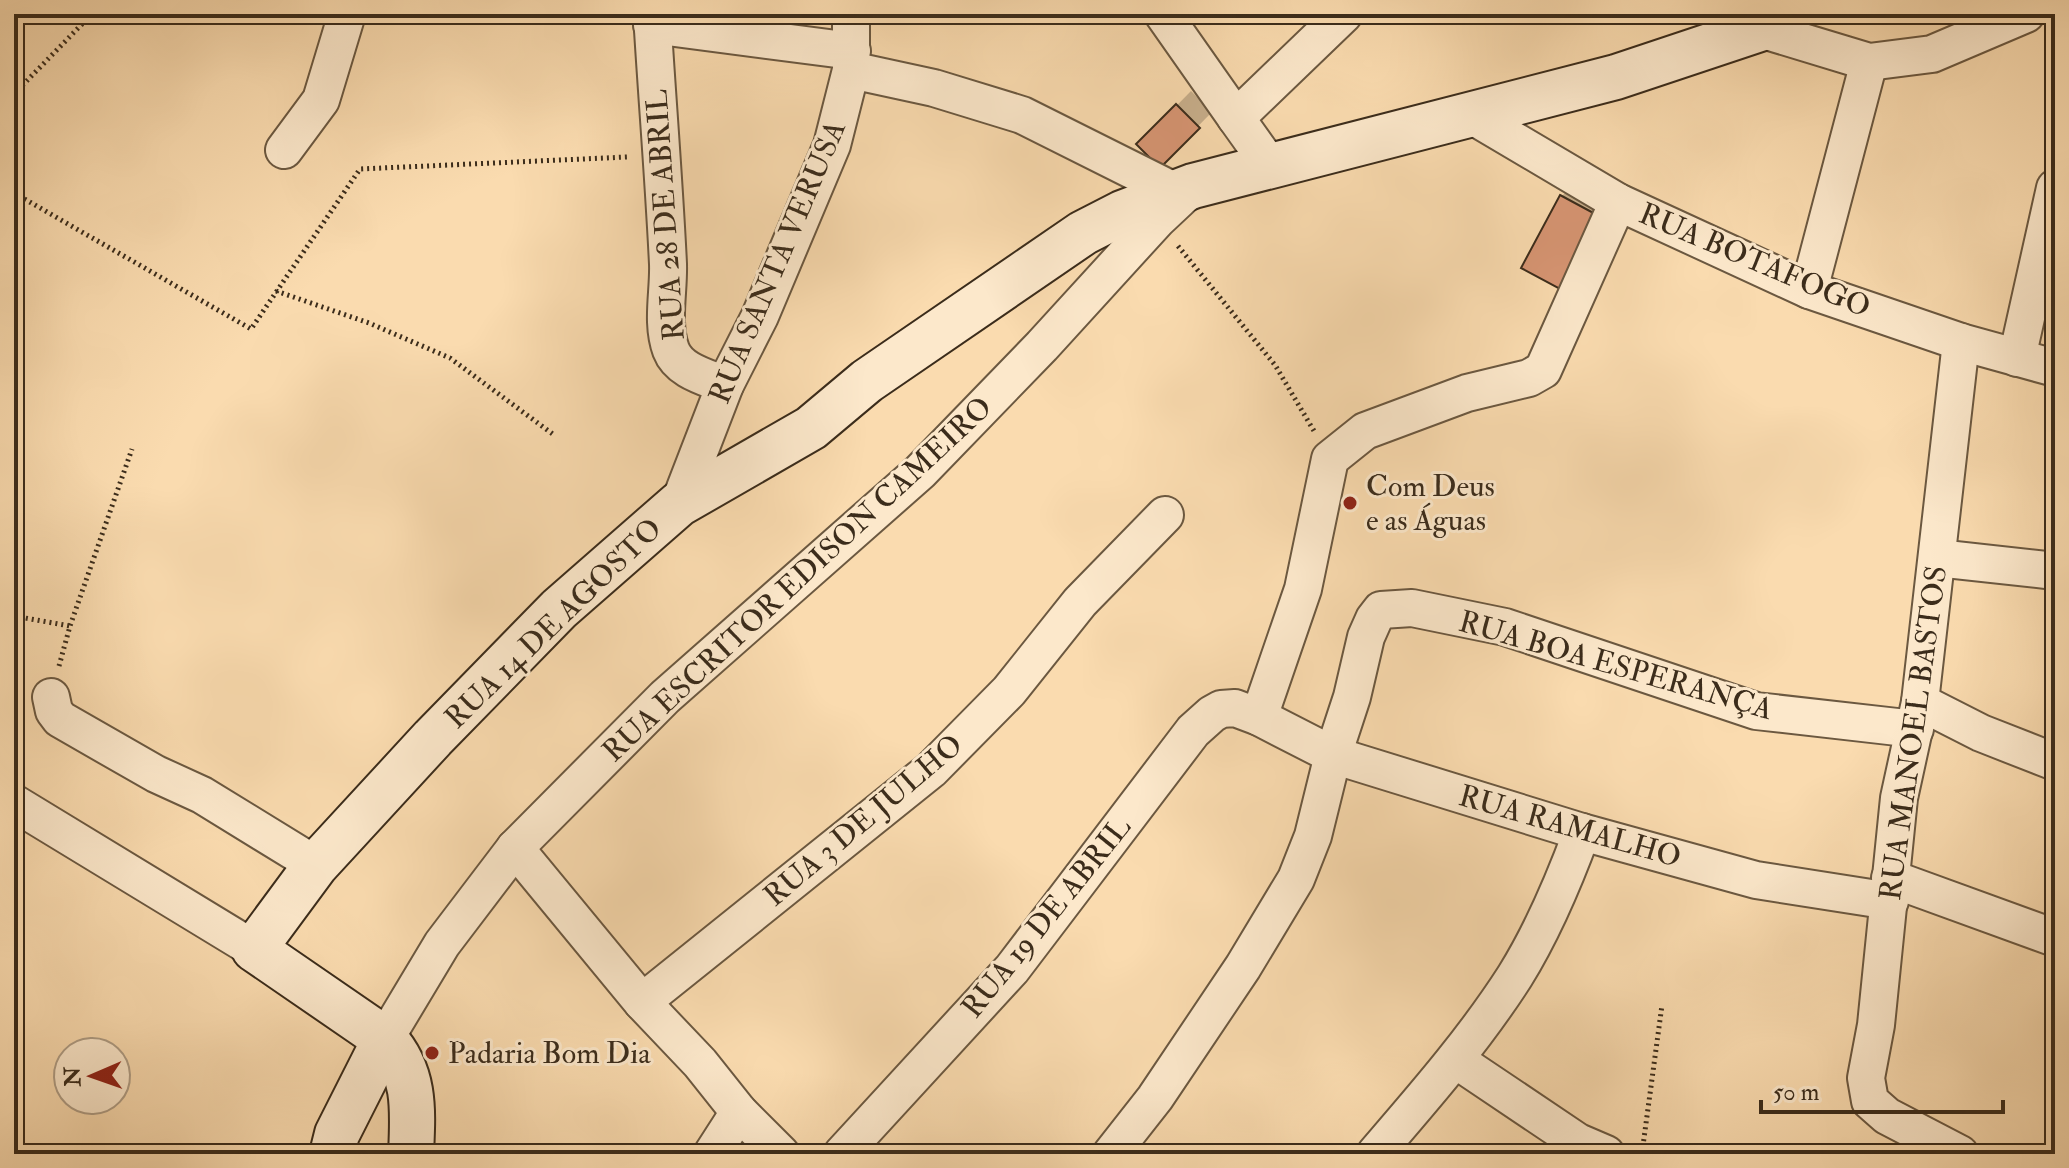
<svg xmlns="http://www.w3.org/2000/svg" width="2069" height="1168" viewBox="0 0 2069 1168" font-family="'IM FELL Double Pica',serif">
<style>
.shadow{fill:#0003}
.building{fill:#d79573;stroke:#3b2c1b;stroke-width:2}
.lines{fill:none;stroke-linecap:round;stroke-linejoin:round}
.street-casing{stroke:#6b5840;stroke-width:40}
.secondary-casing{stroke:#3b2c1b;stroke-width:48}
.path{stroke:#3b2c1b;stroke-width:5;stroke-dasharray:2 4;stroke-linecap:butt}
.street{stroke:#fce8cb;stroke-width:36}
.secondary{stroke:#fce8cb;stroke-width:44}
.poi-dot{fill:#8f2418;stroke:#fce8cb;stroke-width:3}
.labels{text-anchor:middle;stroke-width:6;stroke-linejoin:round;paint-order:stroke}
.street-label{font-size:30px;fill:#3b2c1b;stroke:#fce8cb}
.poi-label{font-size:30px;fill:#3b2c1b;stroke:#fce8cb;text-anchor:start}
</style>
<rect width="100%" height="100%" fill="#fadbaf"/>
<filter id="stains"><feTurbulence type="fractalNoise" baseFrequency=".0025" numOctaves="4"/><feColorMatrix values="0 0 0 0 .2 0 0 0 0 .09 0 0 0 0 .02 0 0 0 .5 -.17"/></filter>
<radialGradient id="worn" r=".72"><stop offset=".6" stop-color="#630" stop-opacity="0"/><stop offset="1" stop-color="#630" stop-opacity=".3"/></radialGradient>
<g class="shadow">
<polygon points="1191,91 1212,112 1160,165 1139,144"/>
<polygon points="1576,182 1612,202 1560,286 1562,196"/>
</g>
<g class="building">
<polygon points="1176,104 1200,128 1160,168 1136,144"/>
<polygon points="1560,195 1599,216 1560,289 1521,268"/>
</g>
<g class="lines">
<defs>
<g id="street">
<path d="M652 14C657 97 664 181 668 264 669 292 661 323 671 350 679 371 706 377 725 385"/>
<polyline points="1163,14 1236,118"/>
<polyline points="652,25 852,51"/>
<polyline points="1760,29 1869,62 1932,54 2026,14"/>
<polyline points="851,70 934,88 1022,115 1176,192"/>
<polyline points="1471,115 1618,202 1809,290 1961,342 2055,368"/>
<polyline points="284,150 321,100 347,14"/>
<polyline points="1271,167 1236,118 1344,14"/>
<polyline points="1809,290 1869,62"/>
<polyline points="2017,358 2055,188"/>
<polyline points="679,504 725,385 760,316 832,145 851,70 851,14"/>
<polyline points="1937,558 2055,571"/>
<polyline points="51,697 54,711 60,719 156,774 202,795 316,865"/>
<polyline points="1920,702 1981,733 2055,762"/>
<polyline points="1259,717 1303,589 1330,459 1365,431 1467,393 1529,378 1543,370 1618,202"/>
<polyline points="14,803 254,949"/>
<polyline points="515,848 642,1002 700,1063 739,1112 781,1154"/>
<polyline points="1890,878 2055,938"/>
<polyline points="642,1002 931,770 1009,691 1080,602 1165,515"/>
<polyline points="385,1039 442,944 515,848 665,697 920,472 1042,346 1157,220 1189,190"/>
<polyline points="1456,1060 1578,1142 1606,1154"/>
<polyline points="712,1154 739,1112"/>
<polyline points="842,1154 1012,969 1193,731 1212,714 1221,709 1235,708 1259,717 1333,755 1582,832 1756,880 1890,901"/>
<polyline points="1111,1154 1155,1098 1243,967 1296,879 1313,836 1333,755 1352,697 1366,637 1374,619 1381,610 1412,608 1505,627 1756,711 1915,729"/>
<path d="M1375 1154C1424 1097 1474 1040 1515 976 1543 931 1564 881 1582 832"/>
<polyline points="1960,1154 1887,1116 1870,1101 1866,1078 1876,1025 1899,798 1920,702 1961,342"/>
</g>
<g id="secondary">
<polyline points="332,1154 337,1134 385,1039"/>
<path d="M411 1154C413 1110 416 1073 385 1039L254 949 316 865 433 738 559 609 679 504 811 428 867 381 1083 233 1122 213 1193 186 1616 77 1760 29 1773 14"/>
</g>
</defs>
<use href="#street" class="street-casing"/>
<use href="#secondary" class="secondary-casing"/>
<g class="path">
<polyline points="14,94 86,20"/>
<polyline points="14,193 251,329 360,169 627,157"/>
<polyline points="1178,246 1275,365 1314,431"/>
<polyline points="276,291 369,323 450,358 554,435"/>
<polyline points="14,616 70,626"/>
<polyline points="59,666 70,626 132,449"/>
<polyline points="1642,1153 1662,1005"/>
</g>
<use href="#street" class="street"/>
<use href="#secondary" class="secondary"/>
</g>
<g class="poi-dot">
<circle cx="1350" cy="503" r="8"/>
<circle cx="432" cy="1053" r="8"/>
</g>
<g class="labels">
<g class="street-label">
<text transform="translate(665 215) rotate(-94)" y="10">RUA 28 DE ABRIL</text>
<text transform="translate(1755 260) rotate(23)" y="10">RUA BOTAFOGO</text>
<text transform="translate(777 262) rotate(-67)" y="10">RUA SANTA VERUSA</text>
<text transform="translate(797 579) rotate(-43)" y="10">RUA ESCRITOR EDISON CAMEIRO</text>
<text transform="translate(553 623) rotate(-44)" y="10">RUA 14 DE AGOSTO</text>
<text transform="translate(1616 665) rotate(16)" y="10">RUA BOA ESPERANÇA</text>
<text transform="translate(1913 733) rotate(-82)" y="10">RUA MANOEL BASTOS</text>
<text transform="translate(863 820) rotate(-40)" y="10">RUA 3 DE JULHO</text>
<text transform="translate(1570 826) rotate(16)" y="10">RUA RAMALHO</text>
<text transform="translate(1046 917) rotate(-51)" y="10">RUA 19 DE ABRIL</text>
</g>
<g class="poi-label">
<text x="1366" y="496">Com Deus<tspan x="1366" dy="34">e as Águas</tspan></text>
<text x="448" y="1063">Padaria Bom Dia</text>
</g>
</g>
<rect width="2069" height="1168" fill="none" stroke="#fadbaf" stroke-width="48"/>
<rect x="16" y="16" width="2037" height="1136" fill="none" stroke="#3b2c1b" stroke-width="4"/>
<rect x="24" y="24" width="2021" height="1120" fill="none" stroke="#3b2c1b" stroke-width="2"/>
<g transform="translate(92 1076) rotate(268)"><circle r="38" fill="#fce8cb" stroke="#af9d85" stroke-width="2"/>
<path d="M0-6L14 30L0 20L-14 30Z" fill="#8f2418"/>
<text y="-12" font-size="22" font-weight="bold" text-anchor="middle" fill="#3b2c1b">N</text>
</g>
<path d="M1761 1100v12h242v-12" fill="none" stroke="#3b2c1b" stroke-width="4"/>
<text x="1773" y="1100" font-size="24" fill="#3b2c1b" stroke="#fce8cb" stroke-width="6" paint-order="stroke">50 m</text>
<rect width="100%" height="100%" filter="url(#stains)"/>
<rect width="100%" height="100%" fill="url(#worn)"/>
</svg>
